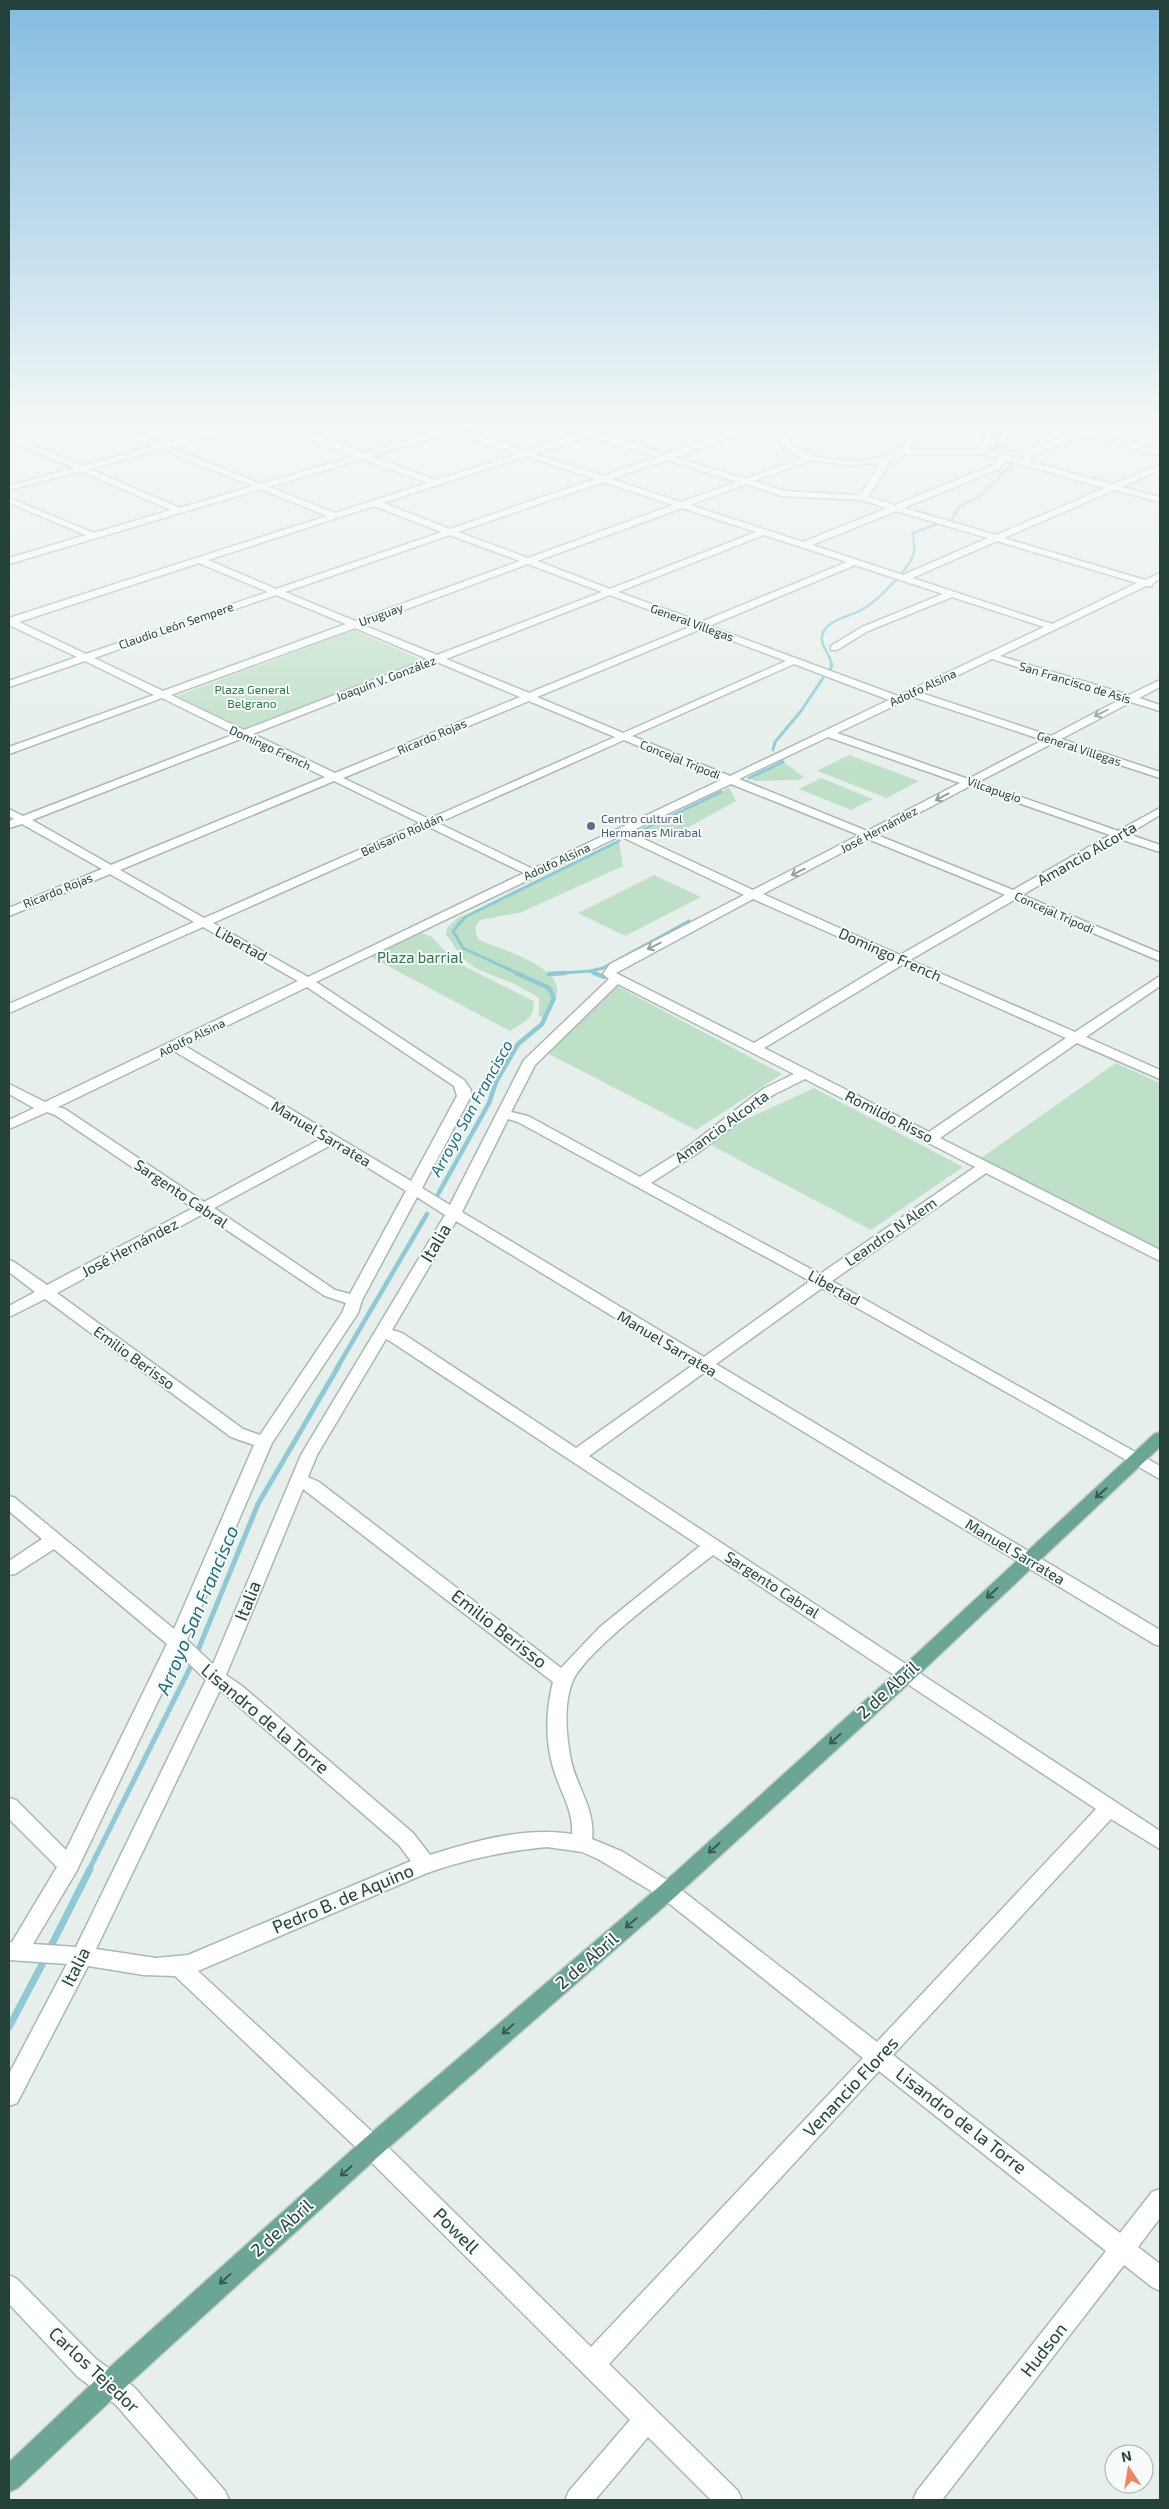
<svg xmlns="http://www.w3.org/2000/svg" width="1169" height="2509" viewBox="0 0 1169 2509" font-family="'Exo 2',sans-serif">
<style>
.built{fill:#d4dfda}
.green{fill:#bfe0c8}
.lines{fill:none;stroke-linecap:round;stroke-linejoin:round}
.stream-far4{stroke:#8ec9d4;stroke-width:2.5}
.stream-far3{stroke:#8ec9d4;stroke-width:3}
.stream-far2{stroke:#8ec9d4;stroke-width:4.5}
.stream-far1{stroke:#8ec9d4;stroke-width:5}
.stream{stroke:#8ec9d4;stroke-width:7}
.minor-casing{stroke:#a8b8b2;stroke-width:3}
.major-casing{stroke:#c2cac8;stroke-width:3}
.minor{fill:#fff;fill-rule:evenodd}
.major{fill:#6aa596;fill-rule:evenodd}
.oneway{stroke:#92a09c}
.oneway2{stroke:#365b51}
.service-dot{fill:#5c6f8a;stroke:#f7fbf9;stroke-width:2}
.labels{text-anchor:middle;stroke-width:4;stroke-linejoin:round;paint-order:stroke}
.far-street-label{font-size:12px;fill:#24423a;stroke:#f7fbf9}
.far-park-label{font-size:12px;fill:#2d7a4b;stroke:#f7fbf9}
.far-service-label{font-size:12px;fill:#4e5e75;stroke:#f7fbf9;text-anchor:start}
.street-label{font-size:15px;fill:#24423a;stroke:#f7fbf9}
.park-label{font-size:15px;fill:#2d7a4b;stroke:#f7fbf9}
.water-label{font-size:16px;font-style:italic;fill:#1c6f80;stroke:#f7fbf9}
.near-street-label{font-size:18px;fill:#24423a;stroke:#f7fbf9}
.near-water-label{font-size:19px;font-style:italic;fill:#1c6f80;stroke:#f7fbf9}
</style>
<rect width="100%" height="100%" fill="#e6efeb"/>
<polygon class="built" points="829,426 864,436 842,444 807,433"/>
<g class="green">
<polygon points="354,630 424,661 243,729 177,696"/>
<polygon points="849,755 919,781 887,798 817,771"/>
<polygon points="783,762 804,777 798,780 755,781 749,778"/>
<polygon points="821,778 873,799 851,810 799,789"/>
<polygon points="729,788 736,801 681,831 638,832"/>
<path d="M619 841 623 866 522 912 480 920C474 927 474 932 479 940 498 948 560 966 557 992 557 998 549 1010 546 1017L539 1016V998L517 985 477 969 463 959 446 934 447 928 459 917 475 912Z"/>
<polygon points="654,875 701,897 625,936 578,913"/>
<path d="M422 933 432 937 454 961 533 1001C536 1018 523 1022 510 1031L371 957Z"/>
<polygon points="615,985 782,1074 696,1130 547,1053 598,997 612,991"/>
<polygon points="1116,1063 1160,1083 1160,1250 981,1158"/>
<polygon points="814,1088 963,1167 871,1230 709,1144 740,1122"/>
</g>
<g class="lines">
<g class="stream-far4">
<polyline points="1006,422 995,446 1021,453 1020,457"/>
<polyline points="952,519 959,507 979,497 1014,463"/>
<path d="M831 665C832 655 820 648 822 636 826 619 850 617 863 609 876 602 912 567 914 552 915 546 913 539 913 533L937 524"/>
</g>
<g class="stream-far3">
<polyline points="830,671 832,664"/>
<polyline points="773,750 775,742 801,711 823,678"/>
<polyline points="749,778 783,762 781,761"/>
<polyline points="638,832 721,792"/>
<polyline points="590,971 603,968 689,921"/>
<polyline points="519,974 463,948 453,931 465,917 619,841"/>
<polyline points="549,974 590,971 597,974"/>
</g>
<g class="stream-far2">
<polyline points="594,973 604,977"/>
<polyline points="549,974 565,973"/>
<polyline points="437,1196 489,1103 496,1082 518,1044 542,1024 554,998 549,988 516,973"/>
<polyline points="337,1368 427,1214"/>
</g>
<g class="stream-far1">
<polyline points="196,1655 258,1504 338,1367"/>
<polyline points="89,1870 193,1662"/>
</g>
<g class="stream">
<polyline points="49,1950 90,1869"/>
<polyline points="9,2027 46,1957"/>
</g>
<defs>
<g id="minor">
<polygon points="27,422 26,424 9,427 9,423"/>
<path d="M97 422H107L162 444 244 422H255L254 424 169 447 261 484 355 456 268 422H278L364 453 471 422H482L461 430 526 451 582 433 550 422C564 422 576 430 589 430 601 431 614 422 628 422L598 433 666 454 762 422H772L675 457 745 479 802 458 784 449 780 440 793 428 775 422C784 422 791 424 799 425 804 425 809 422 814 422 845 419 893 416 914 442L910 450H978L990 422H998L986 450 1023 460 1025 453 1031 449 1074 433 1039 424 1038 422C1053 422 1070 431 1082 430 1093 429 1102 422 1114 422L1090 432 1160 451V455L1083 435 1032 456 1030 462 1113 484 1160 465V470L1121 487 1160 497V502L1114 490 1004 538 1145 580 1160 573V579L1153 583 1152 586H1146L1000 656 1129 695 1160 680V687L1139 698 1160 705V711L1131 702 1061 739 1160 772V778L1053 743 978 782 1118 831 1160 808V815L1128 834 1160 845V852L1120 839 1022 895 1160 953V961L1014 900 910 960 1075 1032 1160 976V986L1086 1037 1160 1070V1079L1077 1043 940 1138 1160 1250V1261L986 1173 832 1281 1160 1466V1479L822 1288 716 1364 1160 1630V1646L1154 1644 705 1372 589 1456 1160 1831V1849L1111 1819 893 2055 1120 2233 1152 2192 1160 2189V2218L1138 2247 1160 2264V2291L1152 2287 1124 2265 942 2500H913L917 2491 1106 2251 879 2071 609 2364 738 2491 742 2500H711L648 2437 595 2500H565L569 2491 630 2420 364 2155 175 1976 144 1975 88 1966 17 2103 9 2106V2074L67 1964 9 1960V1942H12L57 1867 9 1819V1798L16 1800 66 1850 167 1644 54 1549 15 1574 9 1575V1561L42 1539 9 1511V1496L15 1498 174 1629 254 1445 231 1437 45 1299 9 1317V1306L35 1292 9 1272V1260L14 1262 47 1285 193 1208 55 1115 47 1112 9 1129V1120L34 1108 9 1094V1084L45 1102 298 981 203 927 9 1013V1004L194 922 110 874 9 916V908L102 869 22 824 9 828V821L14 819 9 816V809L23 816 235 734 162 698 9 754V747L154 695 85 661 9 687V681L77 657 9 625V618L327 516 261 489 9 564V558L86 535 9 503V498L94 533 171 510 81 471 9 490V486L74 468 9 440V435L82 466 154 446ZM830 424C856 424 886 422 906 442 893 469 799 465 788 440 798 426 815 426 830 424ZM452 432 518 454 436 480 371 456ZM590 436 658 457 603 476 534 454ZM161 449 253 486 180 508 89 469ZM906 454H985L999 458 993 465 895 505 868 497 890 461ZM526 456 595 479 450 529 383 503ZM363 459 428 483 335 513 269 487ZM667 460 737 482 681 502 611 479ZM811 460 850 465 880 463 860 495 783 491 754 481ZM1006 460 1105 488 996 535 904 508 999 469ZM603 482 673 505 528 558 458 532ZM746 484 782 496 862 500 887 508 803 542 690 505ZM374 506 442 532 276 589 208 560ZM682 508 756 532 610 589 537 561ZM896 511 988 538 903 575 812 545ZM450 535 520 561 355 621 285 592ZM764 535 847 562 701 622 618 592ZM997 541 1137 583 1052 624 912 578ZM199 563 268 592 86 654 19 622ZM528 564 602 592 437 655 363 625ZM855 565 943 594 862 627 831 646V650H837L868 631 952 597 1044 627 898 696 709 626ZM276 595 346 624 163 691 94 658ZM610 595 692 626 529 693 446 659ZM355 628 428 659 244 730 171 695ZM701 629 786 661 623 733 537 697ZM992 659 1121 699 1051 736 921 693ZM437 662 520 697 335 773 253 734ZM794 664 889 700 730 776 632 736ZM913 697 1043 740 968 779 837 733ZM529 701 615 737 429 819 343 778ZM828 737 960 783 867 831 739 779ZM243 738 325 777 111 865 32 820ZM624 740 721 780 533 869 438 823ZM334 781 420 823 204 918 120 870ZM731 784 859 835 753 890 629 832ZM970 786 1110 835 1013 890 877 835ZM429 827 524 873 308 977 213 923ZM620 836 744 895 610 964 603 974 609 979 524 1060 450 1205 422 1188 471 1096V1090L464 1080 316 982ZM868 839 996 891 1005 895 900 955 763 894ZM753 899 891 960 754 1043 616 973ZM902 965 1066 1038 929 1132 764 1048ZM618 984 794 1074 763 1089 689 1146 640 1177 528 1116 511 1112 535 1065ZM307 987 454 1086 457 1096 411 1181 185 1046ZM174 1051 321 1139 204 1202 65 1109 58 1107ZM805 1079 975 1167 820 1274 651 1183 699 1152 773 1095ZM508 1119 518 1122 810 1281 704 1357 462 1212ZM331 1145 406 1191 350 1294 335 1290 214 1208ZM417 1197 445 1215 301 1455 213 1664 187 1640 272 1443 358 1313 362 1300ZM203 1214 325 1296 346 1303 342 1313 260 1435 243 1429 57 1293ZM456 1221 693 1365 576 1448 402 1333 392 1330ZM386 1339 390 1341 700 1546 600 1627 561 1668 319 1482 308 1477 317 1455ZM303 1489 553 1682C546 1709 545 1740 553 1767 559 1790 574 1810 572 1834 523 1827 477 1840 430 1855L413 1833 242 1686 226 1675ZM713 1555 1096 1809 877 2042 675 1885 623 1852 592 1839C596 1808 574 1784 570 1755 566 1733 564 1704 572 1683 583 1651 683 1579 713 1555ZM180 1655 206 1680 76 1947 33 1944 76 1872ZM220 1690 399 1845 411 1861 188 1955 156 1958 96 1949ZM547 1847 582 1852 598 1859 661 1897 863 2058 591 2347 380 2139 198 1971 427 1873C467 1859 505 1851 547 1847Z"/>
<polygon points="9,2275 17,2279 96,2359 134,2387 225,2491 229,2500 199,2500 116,2405 78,2377 9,2304"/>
</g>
<polygon id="major" points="1160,1432 1160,1447 914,1679 675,1897 380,2155 119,2393 18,2488 9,2492 9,2462 101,2375 364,2139 661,1885 900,1669 1154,1434"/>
</defs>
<use href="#minor" class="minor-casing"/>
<use href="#major" class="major-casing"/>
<use href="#minor" class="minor"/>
<use href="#major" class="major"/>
</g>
<defs><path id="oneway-shaft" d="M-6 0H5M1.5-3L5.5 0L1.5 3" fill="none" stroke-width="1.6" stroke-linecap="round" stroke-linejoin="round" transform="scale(1.25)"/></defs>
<g class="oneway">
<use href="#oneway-shaft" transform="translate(1101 713) rotate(153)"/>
<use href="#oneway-shaft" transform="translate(942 797) rotate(152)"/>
<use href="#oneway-shaft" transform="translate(798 872) rotate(153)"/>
<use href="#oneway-shaft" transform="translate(654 946) rotate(153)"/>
</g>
<g class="oneway2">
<use href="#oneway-shaft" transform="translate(1101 1493) rotate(138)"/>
<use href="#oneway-shaft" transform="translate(992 1593) rotate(137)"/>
<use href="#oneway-shaft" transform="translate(835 1739) rotate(138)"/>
<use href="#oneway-shaft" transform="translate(714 1848) rotate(138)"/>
<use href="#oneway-shaft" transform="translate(631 1923) rotate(139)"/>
<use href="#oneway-shaft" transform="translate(508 2029) rotate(139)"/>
<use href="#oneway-shaft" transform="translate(346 2171) rotate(138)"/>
<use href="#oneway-shaft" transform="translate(225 2279) rotate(138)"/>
</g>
<linearGradient id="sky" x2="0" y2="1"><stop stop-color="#84bce0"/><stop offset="0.55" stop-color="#f4f8f6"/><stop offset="1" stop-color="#f4f8f6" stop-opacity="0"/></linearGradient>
<rect width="1169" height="773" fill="url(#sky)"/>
<circle class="service-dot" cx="591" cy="826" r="5"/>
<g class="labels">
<g class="far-street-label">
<text transform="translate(381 615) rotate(-20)" y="4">Uruguay</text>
<text transform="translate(692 623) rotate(20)" y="4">General Villegas</text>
<text transform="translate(176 626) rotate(-19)" y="4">Claudio León Sempere</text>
<text transform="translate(386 679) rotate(-21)" y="4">Joaquín V. González</text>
<text transform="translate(1075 683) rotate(17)" y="4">San Francisco de Asís</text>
<text transform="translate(923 688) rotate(-25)" y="4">Adolfo Alsina</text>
<text transform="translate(432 737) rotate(-23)" y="4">Ricardo Rojas</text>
<text transform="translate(270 748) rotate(25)" y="4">Domingo French</text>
<text transform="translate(1079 749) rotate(18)" y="4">General Villegas</text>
<text transform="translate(680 760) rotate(22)" y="4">Concejal Tripodi</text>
<text transform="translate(994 790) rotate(19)" y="4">Vilcapugio</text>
<text transform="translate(879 830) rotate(-28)" y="4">José Hernández</text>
<text transform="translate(402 835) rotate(-24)" y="4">Belisario Roldán</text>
<text transform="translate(557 862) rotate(-25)" y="4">Adolfo Alsina</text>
<text transform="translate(58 891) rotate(-22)" y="4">Ricardo Rojas</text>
<text transform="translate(1054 913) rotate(24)" y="4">Concejal Tripodi</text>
<text transform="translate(192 1038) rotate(-26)" y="4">Adolfo Alsina</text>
</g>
<g class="far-park-label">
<text x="252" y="694">Plaza General<tspan x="252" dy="14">Belgrano</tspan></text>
</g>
<g class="far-service-label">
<text x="601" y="823">Centro cultural<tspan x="601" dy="14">Hermanas Mirabal</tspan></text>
</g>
<g class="street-label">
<text transform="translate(1087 854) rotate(-30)" y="5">Amancio Alcorta</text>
<text transform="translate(241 944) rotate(29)" y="5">Libertad</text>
<text transform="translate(890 955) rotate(24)" y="5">Domingo French</text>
<text transform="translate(889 1117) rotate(27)" y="5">Romildo Risso</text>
<text transform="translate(722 1127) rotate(-36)" y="5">Amancio Alcorta</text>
<text transform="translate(321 1134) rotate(31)" y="5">Manuel Sarratea</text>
<text transform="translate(181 1194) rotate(34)" y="5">Sargento Cabral</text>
<text transform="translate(891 1232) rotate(-35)" y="5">Leandro N Alem</text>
<text transform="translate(130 1248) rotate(-28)" y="5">José Hernández</text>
<text transform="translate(834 1288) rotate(29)" y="5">Libertad</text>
<text transform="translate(667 1344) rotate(31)" y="5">Manuel Sarratea</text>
<text transform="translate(134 1358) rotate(36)" y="5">Emilio Berisso</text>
<text transform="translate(1015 1552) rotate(31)" y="5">Manuel Sarratea</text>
<text transform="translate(772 1585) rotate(33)" y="5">Sargento Cabral</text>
</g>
<g class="park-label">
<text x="420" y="963">Plaza barrial</text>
</g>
<g class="water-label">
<text transform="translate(471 1108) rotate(-61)" y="6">Arroyo San Francisco</text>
</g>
<g class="near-street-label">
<text transform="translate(436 1243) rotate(-59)" y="6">Italia</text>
<text transform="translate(248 1601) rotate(-68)" y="6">Italia</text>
<text transform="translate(499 1629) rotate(38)" y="6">Emilio Berisso</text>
<text transform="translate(888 1690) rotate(-42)" y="6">2 de Abril</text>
<text transform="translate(265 1719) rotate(40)" y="6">Lisandro de la Torre</text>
<text transform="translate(343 1899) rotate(-23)" y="6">Pedro B. de Aquino</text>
<text transform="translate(587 1961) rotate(-41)" y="6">2 de Abril</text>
<text transform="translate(76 1967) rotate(-63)" y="6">Italia</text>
<text transform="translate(851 2087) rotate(-47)" y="6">Venancio Flores</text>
<text transform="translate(961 2121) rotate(38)" y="6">Lisandro de la Torre</text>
<text transform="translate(282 2228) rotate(-42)" y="6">2 de Abril</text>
<text transform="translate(456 2231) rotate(45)" y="6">Powell</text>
<text transform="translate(1044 2350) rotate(-52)" y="6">Hudson</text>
<text transform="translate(94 2370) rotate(43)" y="6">Carlos Tejedor</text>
</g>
<g class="near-water-label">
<text transform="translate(197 1610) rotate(-67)" y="7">Arroyo San Francisco</text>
</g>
</g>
<rect width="1169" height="2509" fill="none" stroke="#24423a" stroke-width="20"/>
<g transform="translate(1129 2469) rotate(348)"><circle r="24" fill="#f7fbf9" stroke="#a3b1ad"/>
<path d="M0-4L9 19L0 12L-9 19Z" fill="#f4845f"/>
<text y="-8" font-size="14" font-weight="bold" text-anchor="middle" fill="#24423a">N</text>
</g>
</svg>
